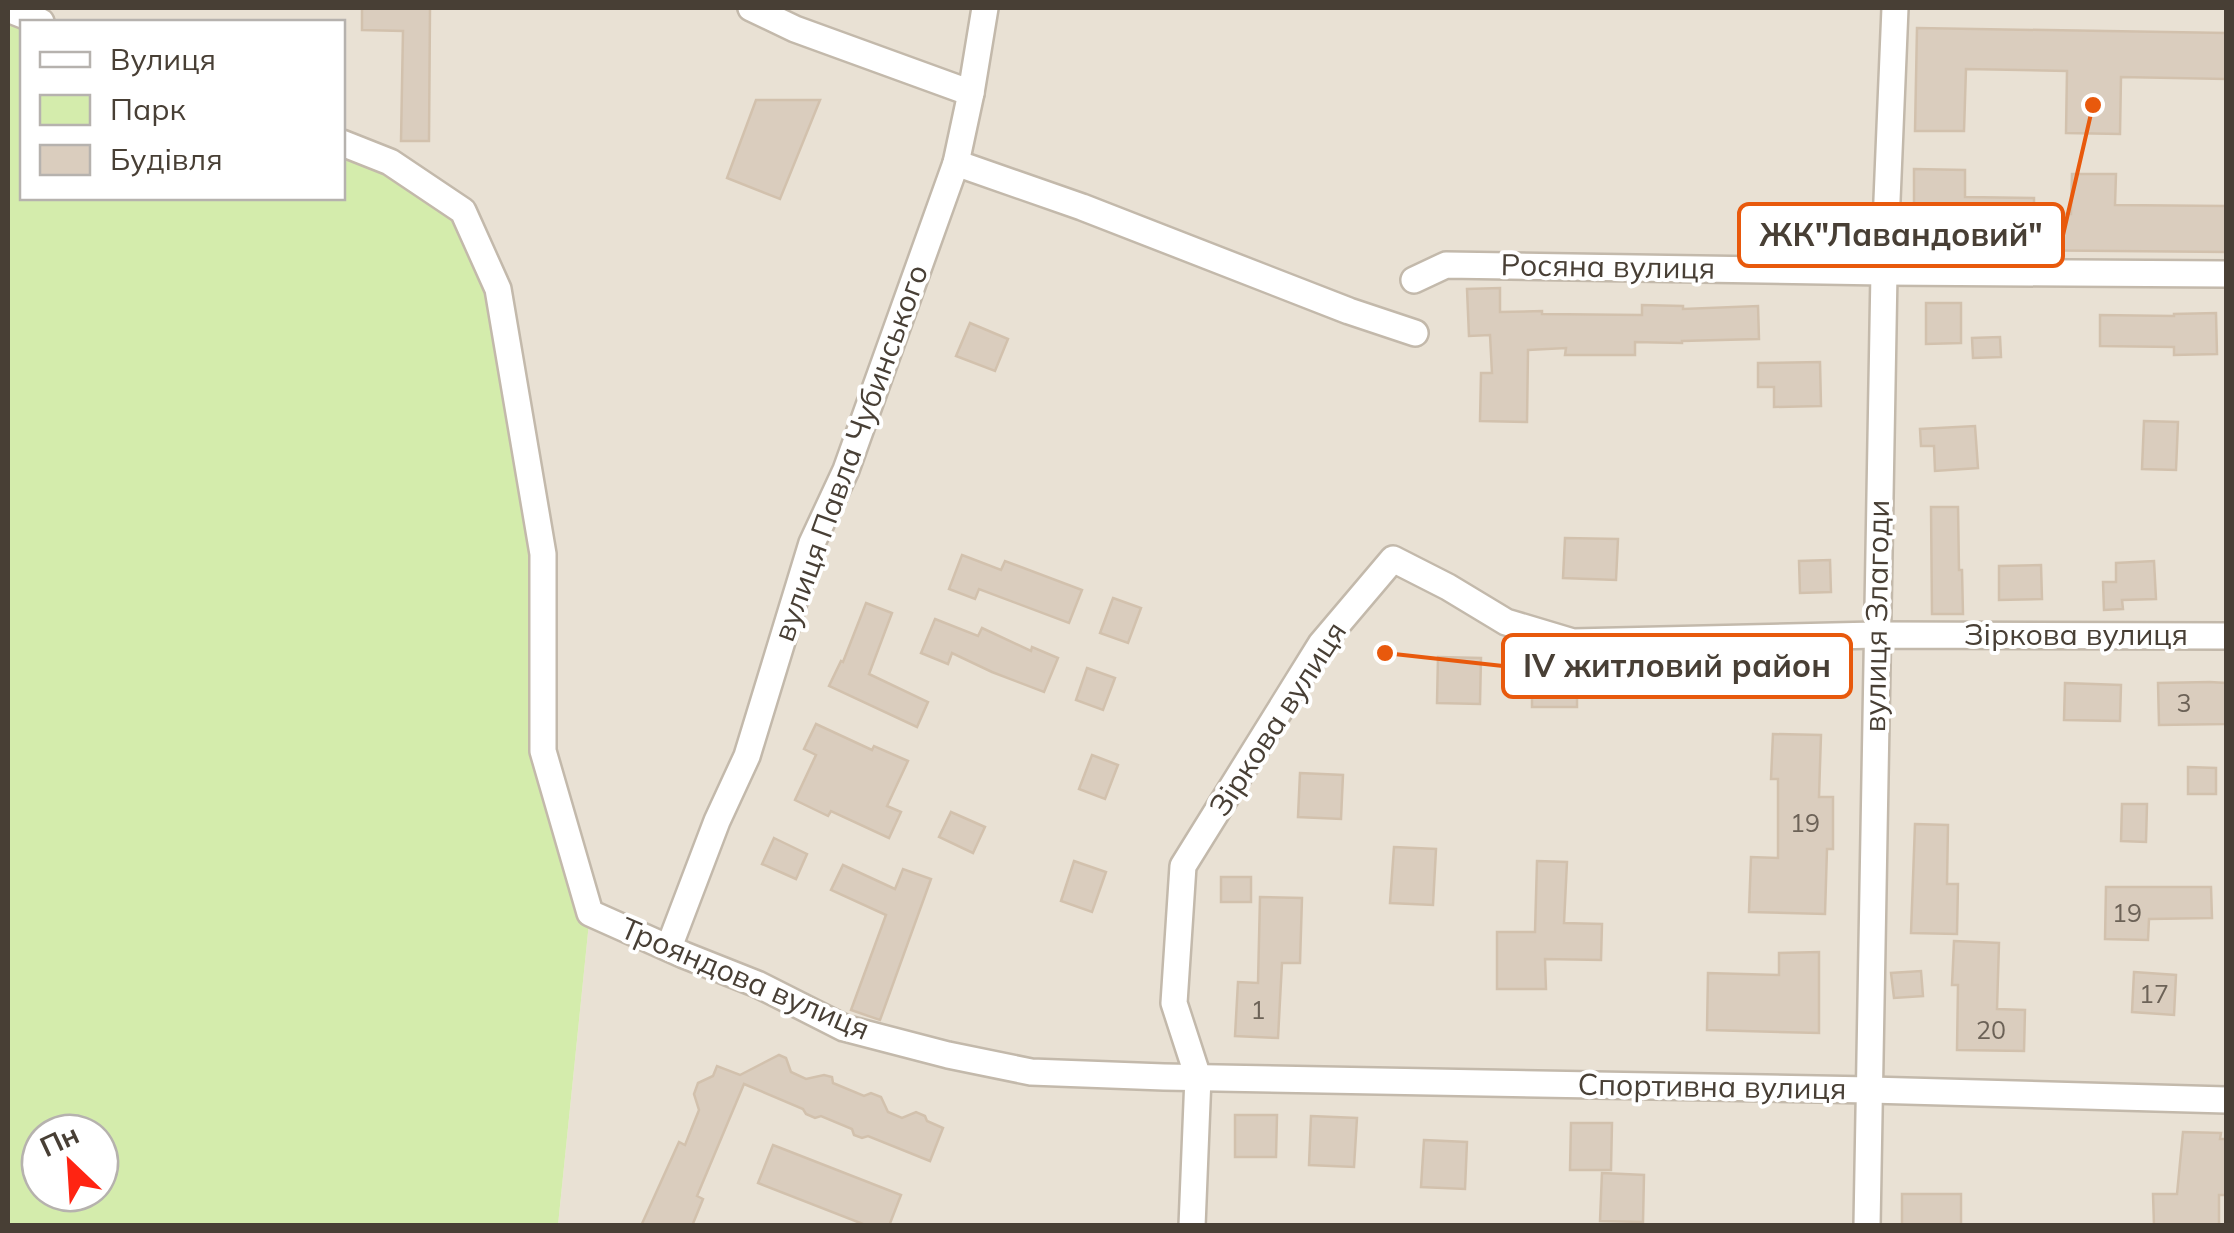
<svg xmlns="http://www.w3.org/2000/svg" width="2234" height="1233" viewBox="0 0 2234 1233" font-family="Mulish,sans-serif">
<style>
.residential{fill:#e9e1d4}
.green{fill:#d4ecac;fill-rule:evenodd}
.building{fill:#dacdbe;stroke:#d2c1ad;stroke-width:2.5}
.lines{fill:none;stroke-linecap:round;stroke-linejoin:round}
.minor-casing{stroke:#c3b9ab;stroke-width:30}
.minor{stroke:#fff;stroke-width:25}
.labels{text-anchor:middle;stroke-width:8;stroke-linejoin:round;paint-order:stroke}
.number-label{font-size:25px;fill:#6c6257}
.street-label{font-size:30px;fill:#483f35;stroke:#fff}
.leader{fill:none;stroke:#e8590c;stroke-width:4}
.callout-dot{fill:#e8590c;stroke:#fff;stroke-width:4}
.callout{fill:#fff;stroke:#e8590c;stroke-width:4}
.callout-label{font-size:32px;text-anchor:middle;font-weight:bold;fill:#483f35}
</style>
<rect width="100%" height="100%" fill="#f4efe6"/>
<polygon class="residential" points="8,8 2226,8 2226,1225 558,1225 590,913 343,143 342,22 41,22"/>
<path class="green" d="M8 9 22 22V198H342L343 143 463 211 498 289 543 554V751L590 913 558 1225H8ZM40 1133H100V1193H40Z"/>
<g class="building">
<polygon points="362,8 430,8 429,141 401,141 403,31 362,30"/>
<polygon points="1917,28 2226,33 2226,79 2121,77 2120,134 2066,133 2067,71 1966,69 1964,131 1915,131"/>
<polygon points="756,100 820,100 780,199 727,178"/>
<polygon points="1914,169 1965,170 1965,197 2034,198 2034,213 2071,214 2072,174 2116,174 2115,205 2226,206 2226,252 1914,249"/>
<polygon points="1500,288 1500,312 1542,311 1542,314 1642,315 1642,305 1683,306 1683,309 1758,306 1759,339 1682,341 1682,343 1635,342 1635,355 1565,355 1566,348 1528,350 1527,422 1480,421 1481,373 1492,373 1490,335 1469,336 1467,289"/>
<polygon points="1926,303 1961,303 1961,343 1926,344"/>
<polygon points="2216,313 2217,354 2174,355 2174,347 2100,346 2100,315 2174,316 2174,314"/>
<polygon points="970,323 1008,339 995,371 956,356"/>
<polygon points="2000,337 2001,357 1973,358 1972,338"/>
<polygon points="1820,362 1821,406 1774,407 1774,387 1758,387 1758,363"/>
<polygon points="2144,421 2178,422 2176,470 2142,469"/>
<polygon points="1975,426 1978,468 1935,471 1934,446 1921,446 1920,429"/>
<polygon points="1931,507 1958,507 1959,570 1962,570 1963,614 1932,614"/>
<polygon points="1565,538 1618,539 1616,580 1563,578"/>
<polygon points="962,555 1001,570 1005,561 1082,590 1069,623 979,589 975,599 949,589"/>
<polygon points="1830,560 1831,592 1800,593 1799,561"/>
<polygon points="2154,561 2156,599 2122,600 2123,609 2104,610 2103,582 2116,582 2116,563"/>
<polygon points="2041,565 2042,599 1999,600 1999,566"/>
<polygon points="1113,598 1141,608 1128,643 1100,633"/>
<polygon points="866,603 892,613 869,674 928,702 917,727 829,686 841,661 843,662"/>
<polygon points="935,619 978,636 982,628 1031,651 1032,647 1058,658 1044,692 992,672 952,653 948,664 921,653"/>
<polygon points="1438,657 1481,658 1480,704 1437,703"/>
<polygon points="1087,668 1115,678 1103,710 1076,700"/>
<rect x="1532" y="674" width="45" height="33"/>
<polygon points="2210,682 2226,683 2226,724 2159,725 2158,683"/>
<polygon points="2065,683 2121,685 2120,721 2064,720"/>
<polygon points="816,724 872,750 874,746 908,761 887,806 901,812 889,838 831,811 828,816 795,800 816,755 804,749"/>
<polygon points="1773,734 1821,735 1819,797 1833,797 1833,849 1827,849 1825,914 1749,912 1751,857 1778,858 1778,779 1771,779"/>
<polygon points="1092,755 1118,765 1105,799 1079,789"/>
<polygon points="2188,767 2216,768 2216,794 2188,794"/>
<polygon points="1300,773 1343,775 1341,819 1298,817"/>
<polygon points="2122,804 2147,804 2146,842 2121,841"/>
<polygon points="951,812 985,827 973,853 939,837"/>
<polygon points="1915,824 1948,825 1947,884 1958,884 1957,934 1911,933"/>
<polygon points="774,838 807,854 796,879 762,864"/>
<polygon points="1394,847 1436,849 1433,905 1390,903"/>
<polygon points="1074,861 1106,872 1092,912 1061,901"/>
<polygon points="1537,861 1567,862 1564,923 1602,924 1601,960 1545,959 1546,989 1497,989 1497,932 1535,932"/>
<polygon points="843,865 895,889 903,869 931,879 880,1020 851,1010 886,915 831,890"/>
<rect x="1221" y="877" width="30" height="25"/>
<polygon points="2106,887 2211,887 2212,918 2149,919 2148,940 2105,939"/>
<polygon points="1260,897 1302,898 1300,963 1282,963 1278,1038 1235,1036 1238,982 1258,983"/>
<polygon points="1954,941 1999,943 1997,1009 2025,1010 2024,1051 1957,1050 1958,985 1952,985"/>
<polygon points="1819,952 1819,1033 1707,1030 1708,973 1779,975 1779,953"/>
<polygon points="1921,971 1923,996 1894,998 1891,973"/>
<polygon points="2134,972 2176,975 2174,1015 2132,1012"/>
<polygon points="779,1055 786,1058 791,1072 806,1079 824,1075 832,1077 833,1083 864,1096 871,1093 881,1097 888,1112 902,1118 916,1112 925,1116 927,1121 943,1128 930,1161 868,1136 862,1138 854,1135 852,1129 821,1116 815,1118 806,1114 803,1109 744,1084 697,1196 703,1199 692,1226 641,1226 679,1142 685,1145 699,1110 694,1094 698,1083 713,1076 717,1066 740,1075"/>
<polygon points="1235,1115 1277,1115 1276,1157 1235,1157"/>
<polygon points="1311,1116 1357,1118 1354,1167 1309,1165"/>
<polygon points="1571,1123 1612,1123 1611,1170 1570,1170"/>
<polygon points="2183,1132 2221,1133 2220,1139 2226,1139 2226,1195 2219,1195 2219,1226 2154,1226 2153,1194 2177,1194"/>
<polygon points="1424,1140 1467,1142 1465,1189 1421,1187"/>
<polygon points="773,1145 901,1195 889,1226 868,1226 758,1183"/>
<polygon points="1602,1173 1644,1175 1643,1222 1600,1221"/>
<rect x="1902" y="1194" width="59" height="32"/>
</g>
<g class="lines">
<defs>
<g id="minor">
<polyline points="751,8 795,29 971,93"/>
<polyline points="8,9 41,22"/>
<polyline points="342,143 390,162 463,211 498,289 543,554 543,751 590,913 684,955 757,984 844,1028 948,1055 1031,1072 1164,1077 1870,1090 2226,1100"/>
<polyline points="956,163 1082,207 1349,311 1415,333"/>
<polyline points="1414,280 1446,265 1884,272 2226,274"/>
<polyline points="669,947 717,821 747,756 812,543 846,470 956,163 971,93 985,8"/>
<polyline points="1192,1226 1198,1077 1174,1003 1183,866 1321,644 1393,559 1448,587 1506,622 1573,642 1876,635 2226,636"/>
<polyline points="1867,1226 1884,272 1895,8"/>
</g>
</defs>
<use href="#minor" class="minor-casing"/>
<use href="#minor" class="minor"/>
</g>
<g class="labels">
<g class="number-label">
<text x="2184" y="712">3</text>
<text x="1805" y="832">19</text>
<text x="2127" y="922">19</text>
<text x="2154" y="1003">17</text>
<text x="1258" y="1019">1</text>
<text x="1991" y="1039">20</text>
</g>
<g class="street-label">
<text transform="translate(1608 267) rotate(1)" y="10">Росяна вулиця</text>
<text transform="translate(851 453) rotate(-70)" y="10">вулиця Павла Чубинського</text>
<text transform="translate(1877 616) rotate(-89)" y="10">вулиця Злагоди</text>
<text x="2076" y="645">Зіркова вулиця</text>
<text transform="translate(1278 719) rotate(-57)" y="10">Зіркова вулиця</text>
<text transform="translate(745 979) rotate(23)" y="10">Трояндова вулиця</text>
<text transform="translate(1712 1087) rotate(1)" y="10">Спортивна вулиця</text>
</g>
</g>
<path class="leader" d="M2093 105L2063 235M1385 653L1503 666"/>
<g class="callout-dot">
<circle cx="2093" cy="105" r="10"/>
<circle cx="1385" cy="653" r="10"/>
</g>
<g class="callout">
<rect x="1739" y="204" width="324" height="62" rx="10"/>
<rect x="1503" y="635" width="348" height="62" rx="10"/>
</g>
<g class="callout-label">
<text x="1901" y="246">ЖК"Лавандовий"</text>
<text x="1677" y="677">IV житловий район</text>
</g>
<rect width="2234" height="1233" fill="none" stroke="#483f35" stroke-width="20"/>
<rect x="20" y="20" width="325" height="180" fill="#ffffff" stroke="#b6b2ae" stroke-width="2.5"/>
<rect x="40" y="52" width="50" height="15" fill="#ffffff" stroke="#b6b2ae" stroke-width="2.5"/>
<text x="110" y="70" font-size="30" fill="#483f35">Вулиця</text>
<rect x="40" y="95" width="50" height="30" fill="#d4ecac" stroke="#b6b2ae" stroke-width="2.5"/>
<text x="110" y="120" font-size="30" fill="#483f35">Парк</text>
<rect x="40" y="145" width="50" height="30" fill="#dacdbe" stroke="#b6b2ae" stroke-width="2.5"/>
<text x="110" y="170" font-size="30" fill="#483f35">Будівля</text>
<g transform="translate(70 1163) rotate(335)"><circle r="48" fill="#ffffff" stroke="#b6b2ae" stroke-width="2.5"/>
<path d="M0-8L18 38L0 25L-18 38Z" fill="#ff2412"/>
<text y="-15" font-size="28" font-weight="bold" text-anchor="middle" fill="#483f35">Пн</text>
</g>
</svg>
